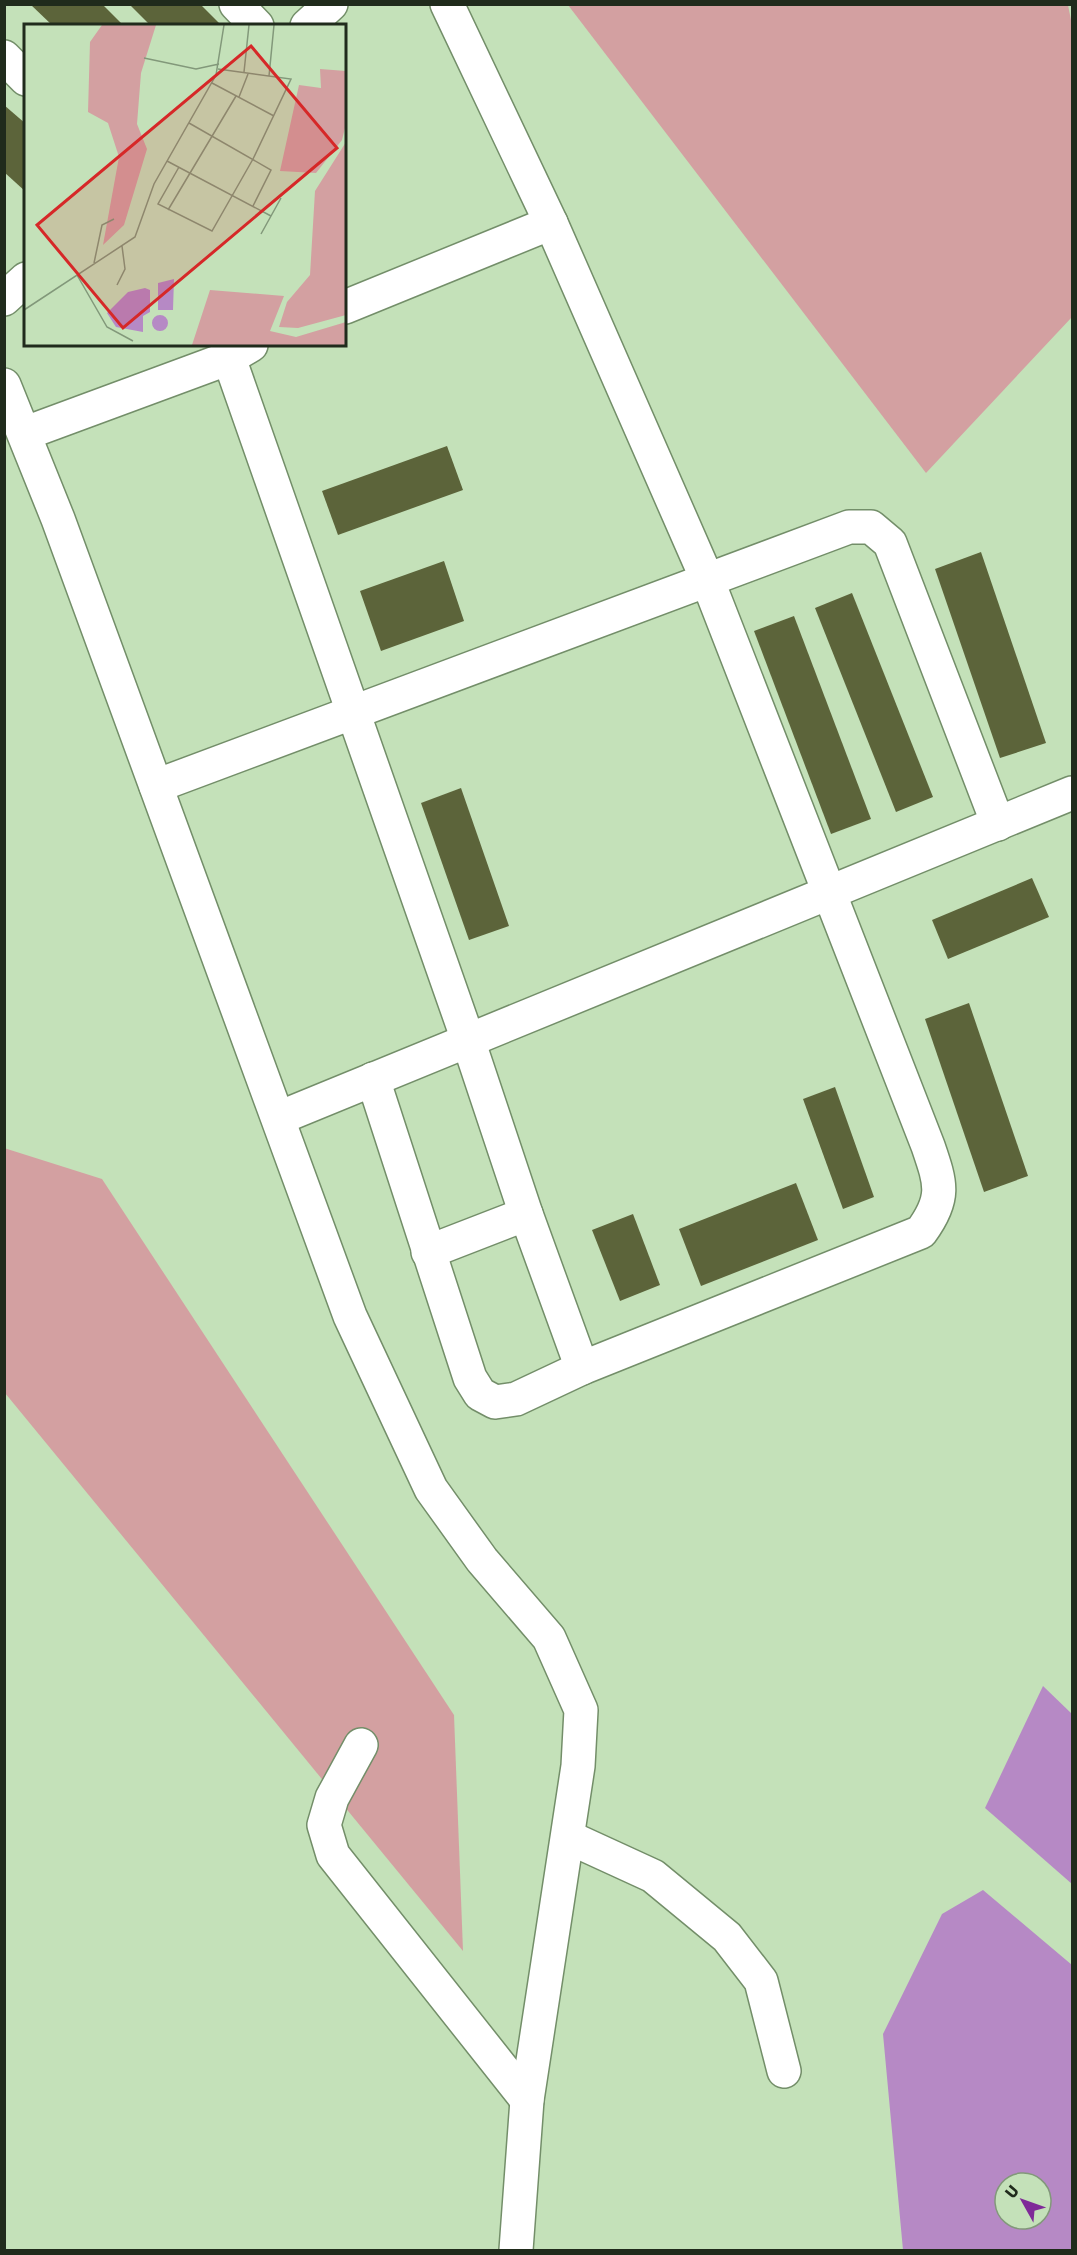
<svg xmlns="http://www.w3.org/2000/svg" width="1077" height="2255" viewBox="0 0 1077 2255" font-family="Jost,sans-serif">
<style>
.green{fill:#d3a0a1}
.water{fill:#b689c5;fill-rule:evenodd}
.building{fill:#5c643a}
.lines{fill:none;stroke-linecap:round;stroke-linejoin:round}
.minor-casing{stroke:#738e69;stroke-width:36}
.minor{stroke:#fff;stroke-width:33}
.inset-road{fill:none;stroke:#82987a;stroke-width:1.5}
.view{fill:#d62828;fill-opacity:0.15;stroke:#d62828;stroke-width:3}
.inset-edge{fill:none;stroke:#202b1c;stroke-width:3}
</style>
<rect width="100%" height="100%" fill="#c4e1b9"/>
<g class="green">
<polygon points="568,5 1068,5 1072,25 1072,317 926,473"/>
<polygon points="4,1148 102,1179 454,1715 463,1951 5,1393"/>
</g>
<g class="water">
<polygon points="1043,1686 1072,1714 1072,1884 985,1808"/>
<path d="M983 1890 1072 1965V2250H903L883 2034 942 1914ZM1005 2183H1041V2219H1005Z"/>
</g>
<g class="building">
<polygon points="30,4 102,4 124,26 53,26"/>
<polygon points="129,4 200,4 222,26 151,26"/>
<polygon points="4,105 26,124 26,192 4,172"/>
<polygon points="447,446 463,490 338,535 322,491"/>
<polygon points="981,552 1046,743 1000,758 935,569"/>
<polygon points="444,561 464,621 381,651 360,591"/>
<polygon points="852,593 933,797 896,812 815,608"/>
<polygon points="794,616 871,819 831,834 754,631"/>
<polygon points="461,788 509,926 469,940 421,803"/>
<polygon points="1032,878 1049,917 948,959 932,920"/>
<polygon points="969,1003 1028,1176 984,1192 925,1019"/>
<polygon points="835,1087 874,1197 843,1209 803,1099"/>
<polygon points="796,1183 818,1240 701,1286 679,1229"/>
<polygon points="633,1214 660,1285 620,1301 592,1230"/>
</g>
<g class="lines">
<defs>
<g id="minor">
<polyline points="236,4 257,26"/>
<polyline points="307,26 331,4"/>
<polyline points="4,57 26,79"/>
<polyline points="4,299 26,279"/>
<polyline points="345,307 551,223"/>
<polyline points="229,358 468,1040 526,1214 582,1368"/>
<polyline points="4,385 58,519 350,1316 431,1489 482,1560 549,1638 581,1710 578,1766 527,2100 516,2250"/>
<polyline points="26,433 229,358 251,345"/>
<polyline points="156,786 849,527 871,527 890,543 998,824"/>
<path d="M373 1079 470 1378 480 1394 495 1402 516 1399 582 1368 921 1232C946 1198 941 1184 928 1146L707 579 551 223 447 4"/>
<polyline points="279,1118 1072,793"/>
<polyline points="428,1252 526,1214"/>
<polyline points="361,1745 332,1798 324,1825 333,1855 527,2100"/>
<polyline points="568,1837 653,1876 727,1937 761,1981 784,2071"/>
</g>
</defs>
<use href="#minor" class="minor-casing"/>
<use href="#minor" class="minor"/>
</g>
<g transform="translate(24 24)">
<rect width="322" height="322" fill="#c4e1b9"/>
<path d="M78 1H132L117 49 113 100 123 125 100 201 79 221 95 133 84 99 64 88 66 18ZM296 45 322 47V100L318 116 292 149 256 147 275 61 297 64ZM322 118V291L274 304 255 303 263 278 286 251 291 167ZM186 266 260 272 246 307 272 313 322 298V321H168Z" fill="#d3a0a1"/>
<path d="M150 255 149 286H134V259ZM121 264 126 266V288L119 292V308L92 303 83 289 104 268ZM128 299a8 8 0 1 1 16 0a8 8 0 1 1-16 0Z" fill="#b689c5"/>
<path class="inset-road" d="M120 34 172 45 195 40M220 48 225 1M245 52 250 1M188 59 250 92M215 73 224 50M165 99 247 146 229 182M143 137 247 192M155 143 134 180 188 207 229 135 267 55 194 45M144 186 212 72M237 210 257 174M70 239 78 201 90 195M53 251 83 303 109 317M93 261 101 245 98 222M0 286 111 213 130 160 192 51 200 1"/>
<path class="view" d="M227 22 313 124 99 304 13 201Z"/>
<rect width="322" height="322" class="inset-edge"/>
</g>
<rect width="1077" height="2255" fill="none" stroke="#202b1c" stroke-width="12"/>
<g transform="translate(1023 2201) rotate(310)"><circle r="28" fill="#c4e1b9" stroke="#82987a" stroke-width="1.5"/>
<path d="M0-4.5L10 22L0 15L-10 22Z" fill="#7f2a98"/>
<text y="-9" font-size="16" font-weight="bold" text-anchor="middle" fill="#202b1c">U</text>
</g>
</svg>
